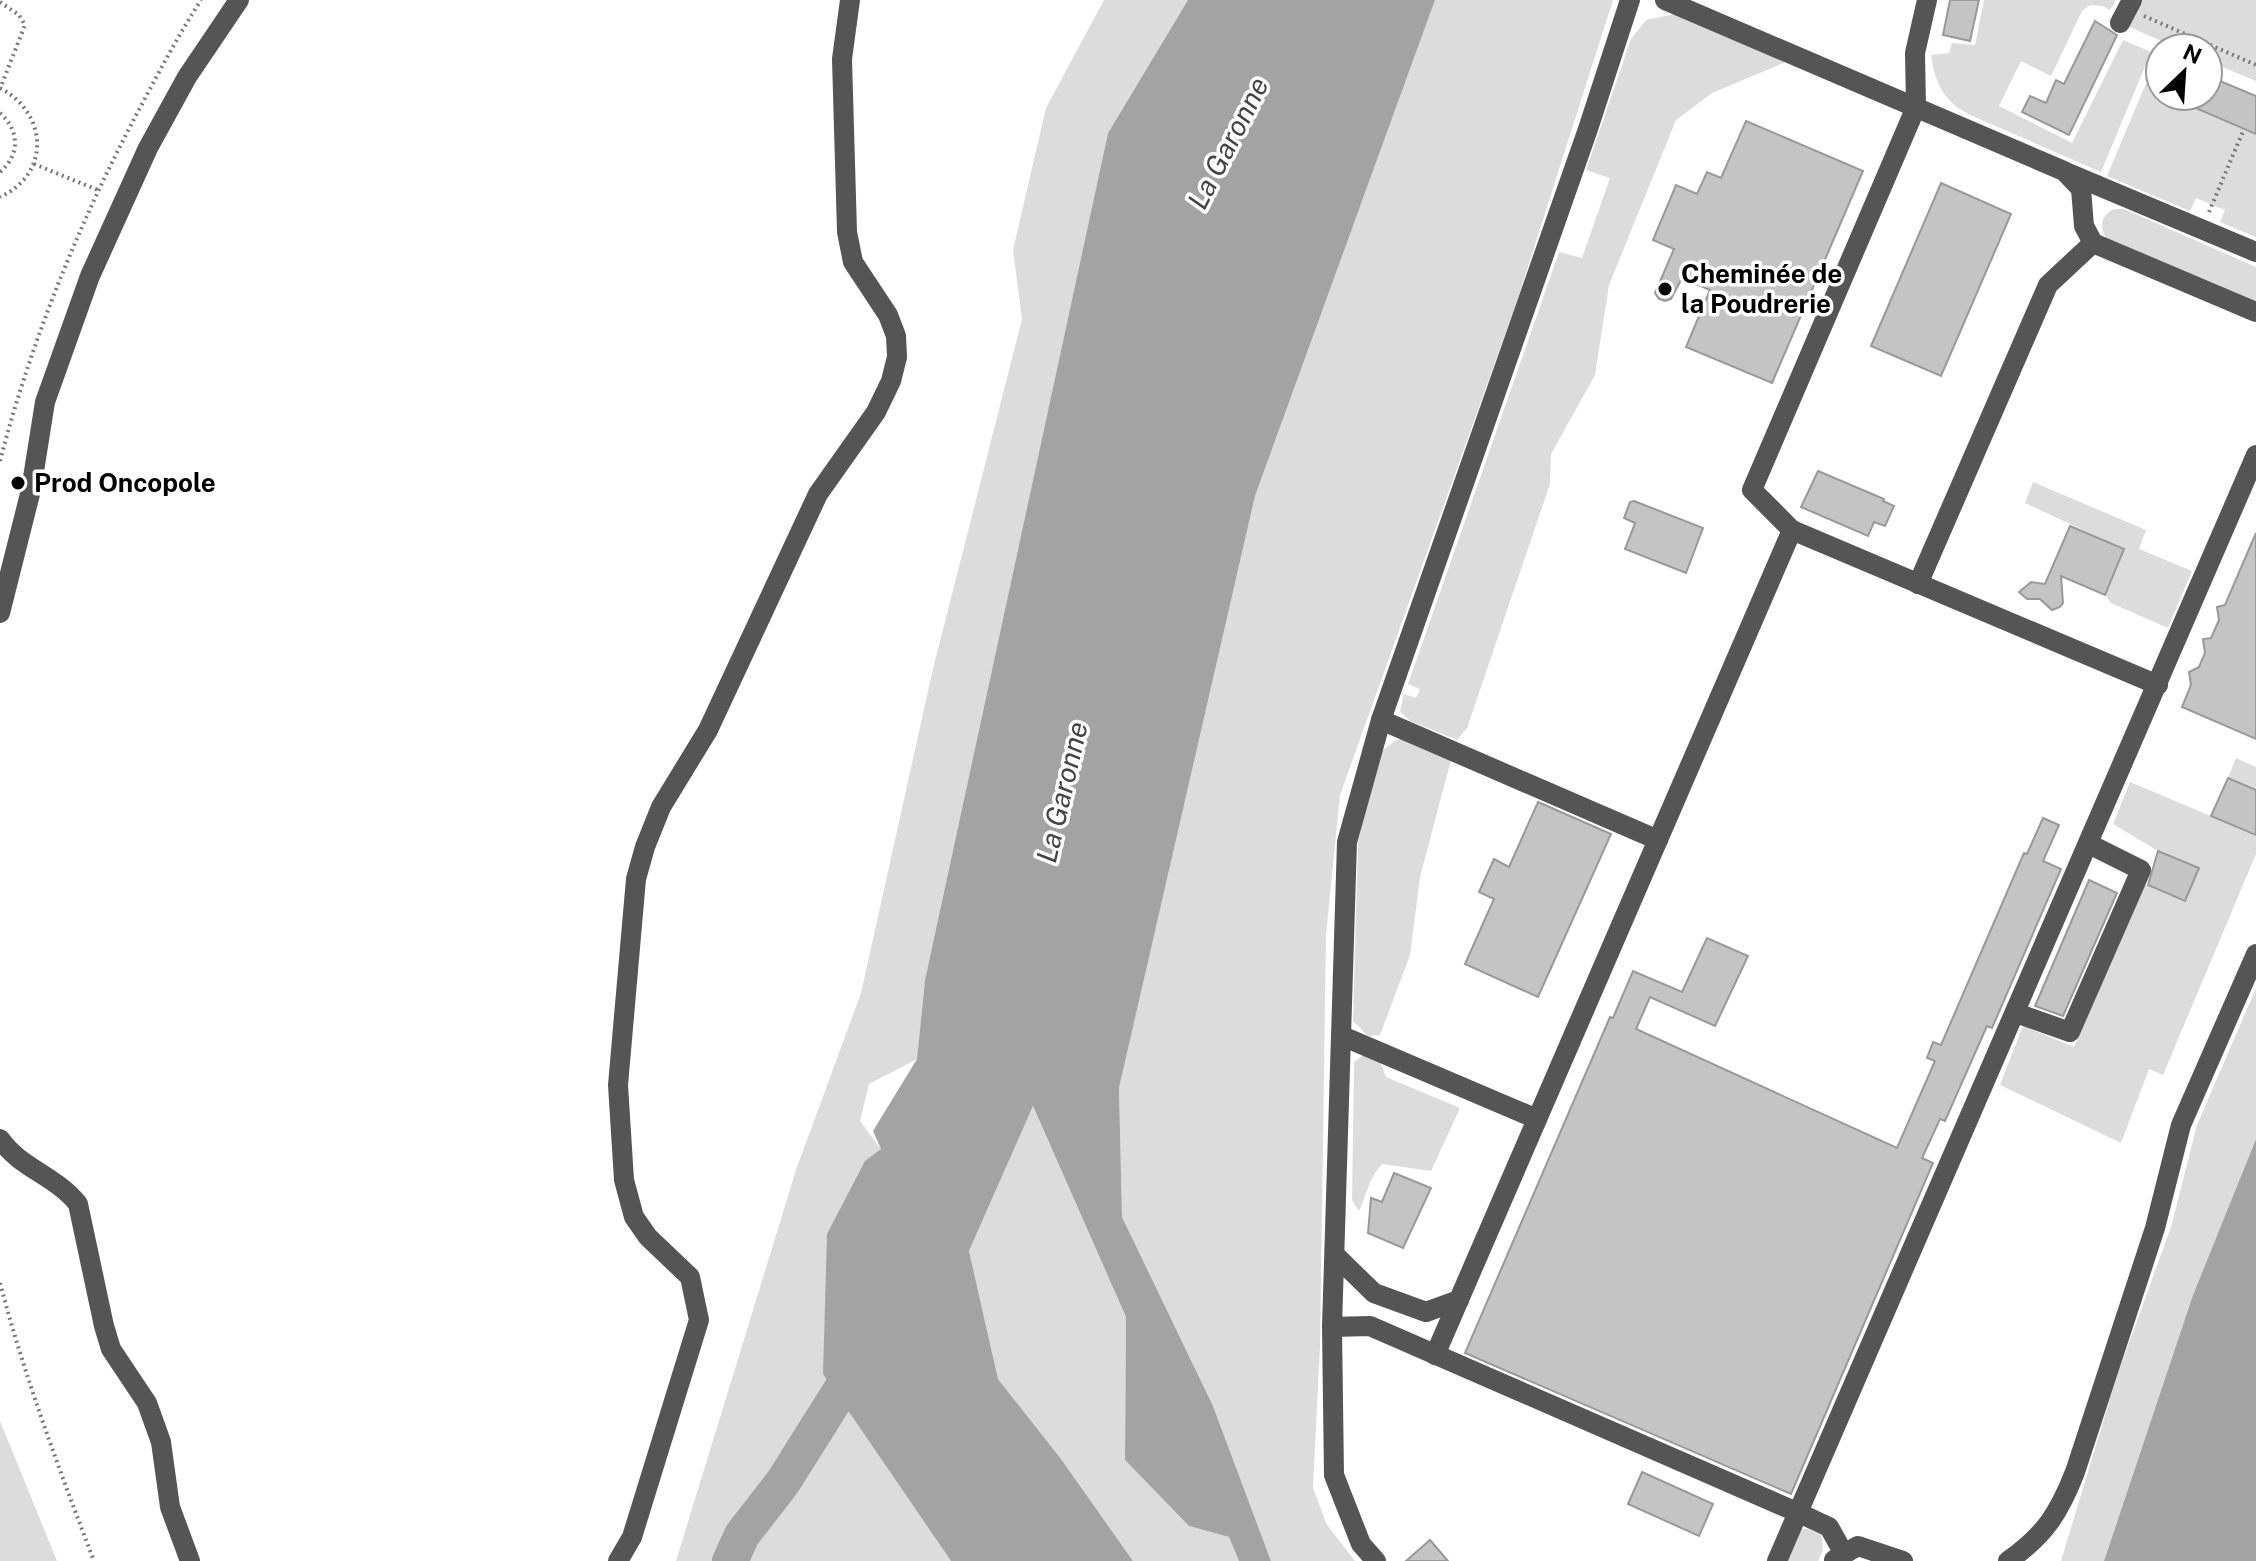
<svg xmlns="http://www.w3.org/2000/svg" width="2256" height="1561" viewBox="0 0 2256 1561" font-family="'Public Sans',sans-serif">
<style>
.green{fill:#dcdcdc}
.water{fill:#a3a3a3}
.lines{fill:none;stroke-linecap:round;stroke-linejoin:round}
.river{stroke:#a3a3a3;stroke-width:36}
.building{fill:#c4c4c4;stroke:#999;stroke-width:2}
.path{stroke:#777;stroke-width:4;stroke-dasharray:2 4;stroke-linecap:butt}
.minor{stroke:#555;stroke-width:20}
.poi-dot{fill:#000;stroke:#fff;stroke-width:3}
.labels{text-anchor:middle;stroke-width:7;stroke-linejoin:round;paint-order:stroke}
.poi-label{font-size:26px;font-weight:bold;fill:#000;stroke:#fff;text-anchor:start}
.water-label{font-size:28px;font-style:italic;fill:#444;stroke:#fff}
</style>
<rect width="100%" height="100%" fill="#fff"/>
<g class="green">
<polygon points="1104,0 1188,0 1108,133 925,980 917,1059 869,1084 860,1121 881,1149 823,1374 951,1561 676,1561 796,1170 861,993 932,673 1022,319 1013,250 1046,108"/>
<polygon points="1435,0 1613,0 1518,298 1340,795 1326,935 1320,1346 1313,1488 1327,1525 1355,1561 1271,1561 1213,1406 1122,1217 1119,1088 1255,496"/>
<path d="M1984 0H2116L2110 10 2102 6 2090 5 2082 11 2051 76 2021 61 1999 106 2072 143 2123 40 2151 52 2101 172 1970 115C1943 101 1935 83 1931 55L1949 53 1952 43 1975 45Z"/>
<polygon points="2132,0 2256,0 2256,81 2208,61 2208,48 2178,48 2120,23"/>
<polygon points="1675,14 1786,62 1712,93 1676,120 1609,285 1595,375 1551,454 1550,484 1467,728 1457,740 1410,721 1400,711 1404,694 1416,698 1420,689 1408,684 1559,252 1582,258 1610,178 1586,170 1631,39 1646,20"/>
<polygon points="2158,55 2160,96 2189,96 2256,134 2256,237 2220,222 2225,210 2196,198 2190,211 2107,176"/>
<path d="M2114 209H2124L2256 267V304L2106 238C2099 226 2101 215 2114 209Z"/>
<polygon points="2033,482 2146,530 2139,549 2192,571 2168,628 2111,603 2105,595 2124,549 2025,503"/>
<polygon points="1411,737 1452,756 1420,877 1410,955 1380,1035 1368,1036 1353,1021 1358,843 1368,791 1382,751 1396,740"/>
<polygon points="2236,758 2256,767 2256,790 2228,778"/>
<polygon points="2130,782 2256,835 2256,854 2163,1075 2149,1069 2121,1143 2000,1085 2023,1026 2074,1047 2144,884 2185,900 2198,868 2158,851 2113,824"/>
<polygon points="2256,988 2256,1139 2193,1295 2104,1561 2061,1561 2116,1379 2171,1227 2197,1125"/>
<path d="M1365 1054 1379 1059 1386 1077 1460 1108 1431 1171 1382 1164C1369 1178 1367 1193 1359 1211L1352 1200 1354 1062Z"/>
<polygon points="1033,1106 1126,1317 1125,1460 1189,1526 1229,1537 1239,1561 1133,1561 1061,1459 998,1379 969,1251"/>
<polygon points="0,1421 57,1561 0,1561"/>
<polygon points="1800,1529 1808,1529 1822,1535 1823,1550 1818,1561 1785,1561"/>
</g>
<g class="water">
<polygon points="1188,0 1435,0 1255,496 1119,1088 1122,1217 1213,1406 1271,1561 1239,1561 1229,1537 1189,1526 1125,1460 1126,1317 1033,1106 969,1251 998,1379 1061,1459 1133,1561 951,1561 823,1374 827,1234 865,1161 881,1149 873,1131 917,1059 925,980 1108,133"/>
<polygon points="2256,1139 2256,1561 2104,1561 2193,1295"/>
</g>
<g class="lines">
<polyline class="river" points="730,1561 742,1535 783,1482 863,1355"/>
</g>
<g class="building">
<polygon points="1950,0 1979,0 1970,41 1943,35"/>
<polygon points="2095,21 2117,35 2069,135 2022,112 2030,96 2046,103 2056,80 2064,84"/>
<polygon points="2208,76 2256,96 2256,134 2168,96 2208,96"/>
<polygon points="1746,121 1863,171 1772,383 1686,347 1710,290 1682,278 1671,299 1665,301 1659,299 1655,293 1674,249 1653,240 1676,185 1697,194 1707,172 1721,178"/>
<polygon points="1941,183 2011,214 1941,376 1871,346"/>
<polygon points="1818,471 1884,499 1883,501 1894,506 1885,526 1874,522 1868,536 1801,507"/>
<polygon points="1634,501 1703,528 1686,573 1625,549 1635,523 1624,518 1630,502"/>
<polygon points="2070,526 2124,549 2105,595 2061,576 2063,603 2060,607 2052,610 2040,599 2027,599 2019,592 2031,582 2045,584"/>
<polygon points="2256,533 2256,739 2182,707 2191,685 2189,672 2199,667 2205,653 2203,639 2211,638 2219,620 2217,607 2225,605"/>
<polygon points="2228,778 2256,790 2256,835 2211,816"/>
<polygon points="1538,802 1611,834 1538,997 1465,964 1494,899 1479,892 1494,859 1509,867"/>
<polygon points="2043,818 2059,825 2043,861 2061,869 1992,1028 1987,1026 1945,1121 1940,1119 1922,1158 1933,1163 1791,1494 1465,1353 1610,1017 1613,1018 1633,971 1682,992 1707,938 1748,956 1715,1026 1650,997 1636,1029 1897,1148 1935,1061 1927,1058 1933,1042 1941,1045 2024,853 2027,854"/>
<polygon points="2158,851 2199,868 2185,901 2148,885"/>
<polygon points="2089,880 2117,893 2063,1016 2035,1006"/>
<polygon points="1394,1173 1431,1188 1403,1248 1368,1233 1371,1198 1382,1202"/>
<polygon points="1642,1472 1713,1504 1699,1536 1628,1504"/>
<polygon points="1430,1540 1448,1561 1406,1561"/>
</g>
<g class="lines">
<g class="path">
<polyline points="0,2 19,15 25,25 0,89"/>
<polyline points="2144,16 2256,65"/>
<path d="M0 88C48 113 51 174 0 197"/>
<path d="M0 113C20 131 20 155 0 172"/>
<polyline points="34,164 98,190"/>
<polyline points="2209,212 2244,129"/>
<path d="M0 461C32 338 81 218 141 106 160 70 179 34 201 0"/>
<path d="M0 1283C25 1378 59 1469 94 1561"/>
</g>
<g class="minor">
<polyline points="1665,0 2064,171 2081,189 2084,226 2093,243 2256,312"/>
<polyline points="2120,23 2132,0"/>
<polyline points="2068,173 2256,252"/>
<polyline points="1792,530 1752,490 1916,107 1915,53 1927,0"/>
<polyline points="1918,584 2048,285 2093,243"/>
<polyline points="0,613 31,490 45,402 90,276 148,148 187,77 239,0"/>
<polyline points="1381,720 1658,840"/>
<polyline points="2016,1013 2070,1032 2141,870 2089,844"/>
<polyline points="1342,1036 1537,1119"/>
<path d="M0 1139C20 1168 56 1176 78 1204L104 1326 111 1349 147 1403 161 1442 170 1507 190 1561"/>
<polyline points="1335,1255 1374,1293 1426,1312 1459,1300"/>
<polyline points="1332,1327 1370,1326 1799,1513 1829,1527 1844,1554"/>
<polyline points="1435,1355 1792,530 2158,685"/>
<polyline points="1834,1560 1858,1546 1903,1561"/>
<polyline points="618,1561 632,1537 699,1320 690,1277 648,1237 634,1217 624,1180 618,1085 636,879 645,847 661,807 708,730 818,494 876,412 891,381 897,357 896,336 888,315 853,262 847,232 842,59 850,0"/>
<polyline points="1376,1561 1361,1544 1334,1475 1332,1327 1347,842 1381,720 1588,129 1630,0"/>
<polyline points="1777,1561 2256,455"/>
<path d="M2008 1561C2045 1535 2059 1513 2075 1472L2155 1228 2181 1125 2256 954"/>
</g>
</g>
<g class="poi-dot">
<circle cx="1665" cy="289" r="8"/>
<circle cx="18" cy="483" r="8"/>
</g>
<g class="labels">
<g class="poi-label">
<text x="1681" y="283">Cheminée de<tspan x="1681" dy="30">la Poudrerie</tspan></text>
<text x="34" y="492">Prod Oncopole</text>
</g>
<g class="water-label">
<text transform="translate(1228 143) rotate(-63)" y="10">La Garonne</text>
<text transform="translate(1062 792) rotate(-77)" y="10">La Garonne</text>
</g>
</g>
<g transform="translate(2184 72) rotate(25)"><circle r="38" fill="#ffffff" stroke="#999999" stroke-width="2"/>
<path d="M0-6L14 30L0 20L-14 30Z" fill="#000000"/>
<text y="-12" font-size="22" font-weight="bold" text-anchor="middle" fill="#000000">N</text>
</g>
</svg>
